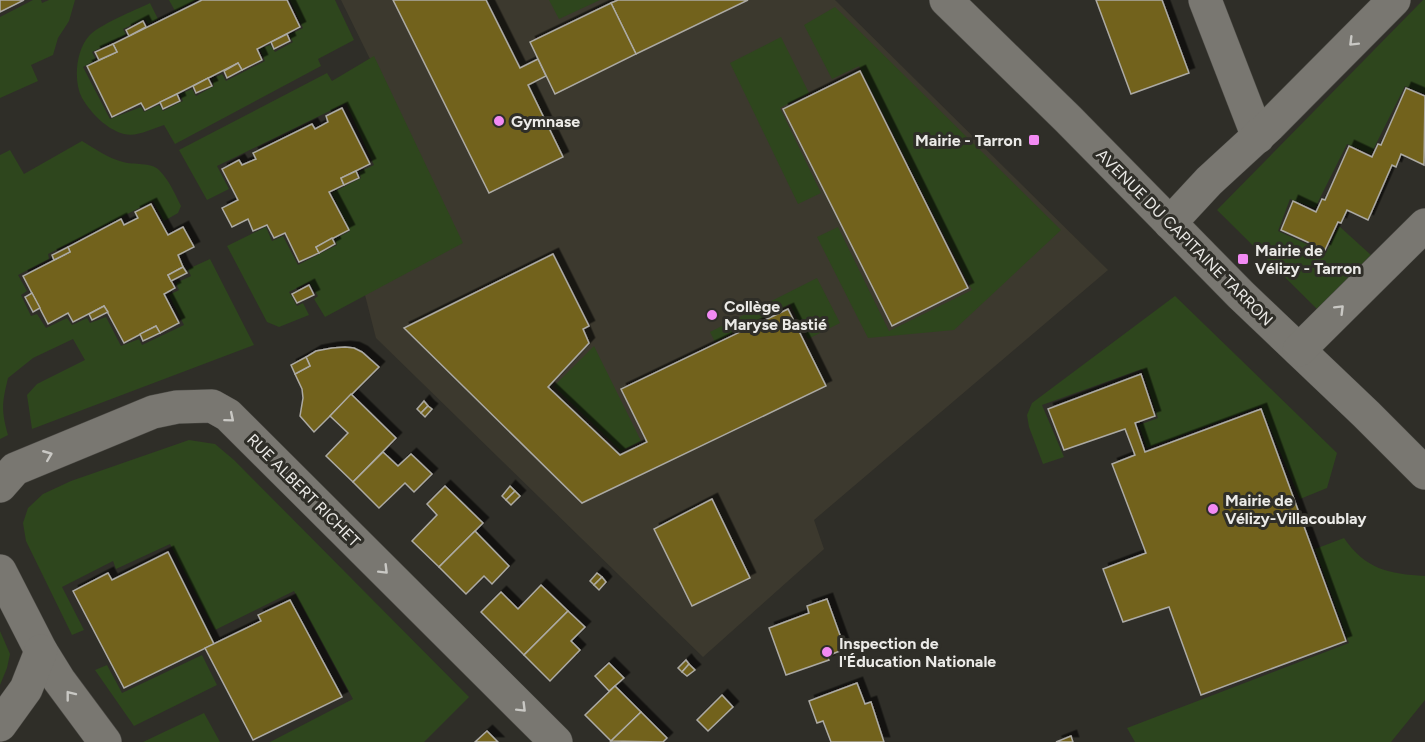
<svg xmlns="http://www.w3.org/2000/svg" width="1425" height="742" viewBox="0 0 1425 742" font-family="Figtree,sans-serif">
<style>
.built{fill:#3c392e}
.green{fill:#2e461d}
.building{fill:#72621d;stroke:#acaaa4;stroke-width:1.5;filter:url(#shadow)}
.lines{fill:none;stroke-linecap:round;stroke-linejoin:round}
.minor-casing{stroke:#4a4944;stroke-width:34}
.minor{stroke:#797771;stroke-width:33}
.oneway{stroke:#c9c8c4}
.poi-dot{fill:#f28af3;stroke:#2f2e28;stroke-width:2}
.labels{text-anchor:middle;stroke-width:6;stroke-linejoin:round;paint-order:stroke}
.poi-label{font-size:16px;font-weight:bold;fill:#ebeae7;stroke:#2f2e28;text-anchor:start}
.street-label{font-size:16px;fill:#ebeae7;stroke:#2f2e28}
</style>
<defs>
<filter id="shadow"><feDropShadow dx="5.5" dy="-5.5" stdDeviation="0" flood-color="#0009"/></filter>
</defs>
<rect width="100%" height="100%" fill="#2f2e28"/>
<polygon class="built" points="341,0 835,0 1108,270 814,520 824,549 703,657 376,338 364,291 459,240"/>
<g class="green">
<polygon points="33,0 41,0 42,3 49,0 75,0 69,21 58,38 53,55 31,65 38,81 0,98 0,17"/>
<polygon points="169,0 196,0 175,11"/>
<path d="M290 0H335L354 40 318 59 321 66 175 144 164 125C151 129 138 137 124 134 106 129 91 113 82 98 73 81 76 50 89 36 98 25 136 10 150 3L158 19 148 24 145 19 123 29 126 35 92 52 96 60 83 67 110 119 141 107 144 112 159 105 163 111 183 101 180 94 192 89 196 96 214 86 212 79 222 74 226 81 265 61 260 49 270 45 275 52 293 42 289 35 303 28Z"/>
<polygon points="549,0 600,0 559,19"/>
<polygon points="1423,0 1425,0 1425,94 1405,86 1371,154 1347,144 1315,208 1290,199 1278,231 1326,253 1339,226 1372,256 1317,309 1217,210"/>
<polygon points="835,7 1061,230 954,330 868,338 817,237 838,227 889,331 972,290 859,66 832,79 804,25"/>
<polygon points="781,37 809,93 780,108 821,193 798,204 730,63"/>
<polygon points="374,56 463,243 325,317 314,299 318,296 309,282 289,292 297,306 303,303 309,315 279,327 267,322 227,246 266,227 272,241 283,236 298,265 337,245 335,239 350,231 332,193 361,178 359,172 374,165 346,103 217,166 229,189 207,200 179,150 327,73 332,81"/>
<path d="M82 141C95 149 108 158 123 162 134 165 151 162 159 170 169 180 175 194 181 206L178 213 164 221 153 201 48 254 49 259 18 275 27 291 21 295 31 316 37 314 46 328 67 318 72 325 87 318 90 323 106 317 121 346 139 339 142 345 184 325 169 295 179 290 176 283 191 276 188 269 210 259 254 345 32 429 27 395 37 384 85 360 73 339 33 358 8 378C2 403 1 410 8 435L0 439V155L10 150 24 174Z"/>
<polygon points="817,278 840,323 808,339 790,304 715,342 710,332"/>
<polygon points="1175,296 1337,453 1327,488 1300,499 1261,406 1147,448 1139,425 1158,418 1142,369 1042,405 1064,457 1043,464 1029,427 1027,415 1032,403"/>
<polygon points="594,346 641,441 621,451 554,386"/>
<polygon points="189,440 215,444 234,460 469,697 424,742 270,742 353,699 294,591 215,630 170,544 116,569 113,561 62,587 84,630 72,635 26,541 23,523 28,508 43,494 71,481"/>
<path d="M1344 538C1365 569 1389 574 1425 576V700L1391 742H1135L1127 728 1349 643 1315 549Z"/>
<polygon points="0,631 10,654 7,668 0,685"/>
<polygon points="202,655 217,685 134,726 95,670 107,665 122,693"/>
<polygon points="204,713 220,742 143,742"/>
</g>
<g class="building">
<polygon points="0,0 24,0 0,12"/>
<polygon points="202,0 287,0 300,27 257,49 262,60 242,70 238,63 145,110 141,103 112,117 87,66 117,52 113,44"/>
<polygon points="393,0 486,0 520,68 538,59 546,76 528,85 563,157 489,193"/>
<polygon points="618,0 748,0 636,54 611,3"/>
<polygon points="1096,0 1162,0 1189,73 1131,94"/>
<polygon points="611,3 636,54 555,94 530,42"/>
<polygon points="143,21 146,27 129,36 126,30"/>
<polygon points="287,34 290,41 274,49 271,42"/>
<polygon points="113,44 117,52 99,60 95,52"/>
<polygon points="238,63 242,70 227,78 224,71"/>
<polygon points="860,71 968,288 892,326 783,109"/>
<polygon points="208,78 212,86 196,93 193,86"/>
<polygon points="1406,88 1425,96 1424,165 1401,154 1396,167 1392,165 1368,220 1347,210 1341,223 1338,222 1325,250 1281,230 1293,201 1316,212 1322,199 1325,200 1349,146 1372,157 1378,144 1381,145"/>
<polygon points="177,94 180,101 163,109 160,102"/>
<polygon points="342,108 370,164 341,178 344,185 329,192 349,230 316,247 319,253 299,262 285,233 274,238 267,225 253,231 248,219 232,227 222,208 238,200 222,169 239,160 242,165 256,159 253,153 312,124 315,129 328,122 326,116"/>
<polygon points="356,171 359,178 344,185 341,178"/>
<polygon points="151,204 168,235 183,227 194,247 178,255 183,267 168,275 175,288 164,294 179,323 160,333 156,326 124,343 104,306 73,322 68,313 48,324 23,276 70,252 68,247 121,219 124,225 138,218 135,212"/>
<polygon points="332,238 335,244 319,253 316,247"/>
<polygon points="68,247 70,252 54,260 52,255"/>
<polygon points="553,254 589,326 583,329 589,343 548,387 620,455 647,442 621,389 788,309 826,386 582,503 404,328"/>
<polygon points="183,267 187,273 171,281 168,275"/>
<polygon points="309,285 314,295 297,303 292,294"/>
<polygon points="32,293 40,308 33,312 25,297"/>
<polygon points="104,306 108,312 92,320 89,314"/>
<polygon points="156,326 160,333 143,341 140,334"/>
<polygon points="345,347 354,348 362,352 379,367 314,432 300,416 303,398 302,389 295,374 310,366 306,357 316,351 332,348"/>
<polygon points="306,357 310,366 295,374 291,365"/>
<polygon points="1141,374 1155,416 1135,423 1145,452 1261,409 1346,641 1201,695 1169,607 1123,622 1103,569 1146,553 1112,464 1135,455 1125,429 1064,450 1048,409"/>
<polygon points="351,394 396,438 353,482 326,456 348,433 330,416"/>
<polygon points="424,401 428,406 421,413 417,409"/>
<polygon points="428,406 432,409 425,417 421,413"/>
<polygon points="383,452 398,466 411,454 432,474 414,492 405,483 379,508 353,482"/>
<polygon points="445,486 483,523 439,567 412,541 437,515 427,504"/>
<polygon points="510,486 515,491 506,500 502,496"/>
<polygon points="515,491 520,496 511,505 506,500"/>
<polygon points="712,499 750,578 692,606 654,529"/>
<polygon points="475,531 509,566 492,584 484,576 466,594 439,567"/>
<polygon points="168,552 214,644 124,688 73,591 108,573 112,580"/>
<polygon points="597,573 602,577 594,585 590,581"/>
<polygon points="602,577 606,582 599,590 594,585"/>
<polygon points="541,585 568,611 524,655 481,612 501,592 518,609"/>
<polygon points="827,599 845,649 827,656 829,660 786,675 769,628 809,613 807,606"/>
<polygon points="290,600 342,697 253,740 205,648 261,621 258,615"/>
<polygon points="568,611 585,627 571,641 580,650 550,681 524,655"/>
<polygon points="686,660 689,664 682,672 678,668"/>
<polygon points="609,663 624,678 609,691 595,676"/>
<polygon points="689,664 695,670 687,676 682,672"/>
<polygon points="857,683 865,704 871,702 884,742 831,742 823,721 817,723 809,701"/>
<polygon points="615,686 641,712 611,741 585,715"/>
<polygon points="722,695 733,707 708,731 697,720"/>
<polygon points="641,712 667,738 663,742 611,741"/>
<polygon points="487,731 498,742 475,742"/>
<polygon points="1071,736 1073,742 1056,742"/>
</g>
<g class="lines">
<defs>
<g id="minor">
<polyline points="946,0 1068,119 1241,295 1366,414 1425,473"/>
<polyline points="1205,0 1258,137"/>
<polyline points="1170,223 1209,181 1270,125 1394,0"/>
<polyline points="1299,350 1425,225"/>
<polyline points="0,486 15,469 153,412 177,407 212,406 228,415 556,742"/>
<polyline points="0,571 41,651 59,680 105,742"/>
<polyline points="0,725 26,689 41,651"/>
</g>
</defs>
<use href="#minor" class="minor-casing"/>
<use href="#minor" class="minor"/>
</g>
<defs><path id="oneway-chevron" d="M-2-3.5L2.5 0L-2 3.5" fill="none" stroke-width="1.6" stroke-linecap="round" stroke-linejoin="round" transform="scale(1.5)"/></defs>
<g class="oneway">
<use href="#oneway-chevron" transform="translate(1353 42) rotate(135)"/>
<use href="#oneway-chevron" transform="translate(1340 309) rotate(-45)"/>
<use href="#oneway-chevron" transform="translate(230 418) rotate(40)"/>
<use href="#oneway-chevron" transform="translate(48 455) rotate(-22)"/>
<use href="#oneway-chevron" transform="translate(384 570) rotate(45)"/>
<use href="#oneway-chevron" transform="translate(70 695) rotate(-128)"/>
<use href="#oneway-chevron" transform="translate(522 708) rotate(45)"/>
</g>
<g class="poi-dot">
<circle cx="499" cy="121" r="6"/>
<rect x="1028" y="134" width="12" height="12" rx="3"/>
<rect x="1237" y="253" width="12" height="12" rx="3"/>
<circle cx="712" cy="315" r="6"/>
<circle cx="1213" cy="509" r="6"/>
<circle cx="827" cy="652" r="6"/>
</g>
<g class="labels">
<g class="poi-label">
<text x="511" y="127">Gymnase</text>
<text x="1022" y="146" text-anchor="end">Mairie - Tarron</text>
<text x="1255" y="256">Mairie de<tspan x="1255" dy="18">Vélizy - Tarron</tspan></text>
<text x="724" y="312">Collège<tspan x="724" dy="18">Maryse Bastié</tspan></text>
<text x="1225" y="506">Mairie de<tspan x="1225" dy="18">Vélizy-Villacoublay</tspan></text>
<text x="839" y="649">Inspection de<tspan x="839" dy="18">l'Éducation Nationale</tspan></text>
</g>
<g class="street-label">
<text transform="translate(1185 237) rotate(45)" y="6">AVENUE DU CAPITAINE TARRON</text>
<text transform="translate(304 490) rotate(45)" y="6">RUE ALBERT RICHET</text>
</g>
</g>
</svg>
